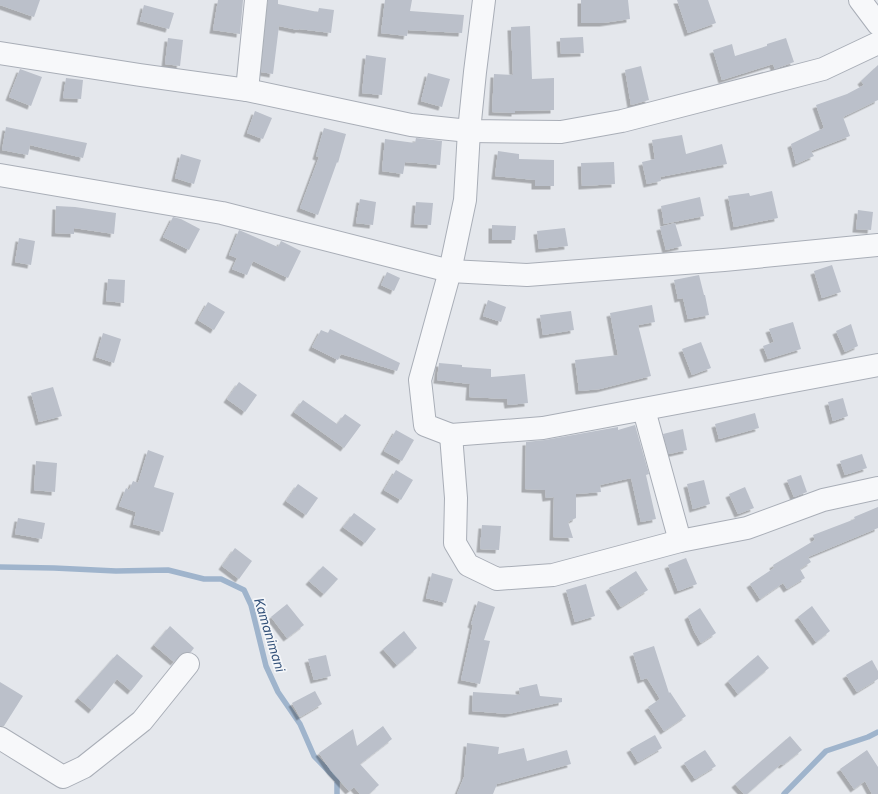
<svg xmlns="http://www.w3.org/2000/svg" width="878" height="794" viewBox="0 0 878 794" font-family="Inter,sans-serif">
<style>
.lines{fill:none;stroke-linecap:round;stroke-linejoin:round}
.stream{stroke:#9fb4cc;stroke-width:5.5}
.building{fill:#bbc0ca;filter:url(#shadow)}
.minor-casing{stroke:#a9aeb7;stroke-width:24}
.minor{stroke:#f7f8fa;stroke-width:22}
.labels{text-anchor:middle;stroke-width:3.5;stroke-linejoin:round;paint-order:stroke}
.water-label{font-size:13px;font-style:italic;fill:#34527a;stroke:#f4f6f9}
</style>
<defs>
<filter id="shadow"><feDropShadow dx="-3.5" dy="3.5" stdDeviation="0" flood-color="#0004"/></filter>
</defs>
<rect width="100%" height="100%" fill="#e4e7ec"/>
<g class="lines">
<g class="stream">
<polyline points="0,567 54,568 116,571 168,570 204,579 221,579 244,590 251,605 266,666 278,692 300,724 314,756 337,780 337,794"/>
<polyline points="784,794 826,751 868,737 878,732"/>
</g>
</g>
<g class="building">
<polygon points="0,0 40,0 34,17 0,5"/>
<polygon points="218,0 243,0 240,34 213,30"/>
<polygon points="268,0 278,0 278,4 318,12 319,8 334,10 331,33 299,29 298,30 279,26 273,74 261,72"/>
<polygon points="385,0 412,0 410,11 464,15 462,33 408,30 407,36 381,33"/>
<polygon points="581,0 628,0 630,19 603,23 581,23"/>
<polygon points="677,0 708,0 716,23 688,33"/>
<polygon points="144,5 174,13 169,29 140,21"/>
<polygon points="530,26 532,79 554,78 554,110 515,111 515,113 492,112 494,74 513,75 511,27"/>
<polygon points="583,37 584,53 561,54 560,38"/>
<polygon points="168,38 183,40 180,66 165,64"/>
<polygon points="786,38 794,62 775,69 773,64 722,80 713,50 732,44 735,56 767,46 767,44"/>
<polygon points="366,55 386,58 382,95 362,93"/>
<polygon points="878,65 878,100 843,117 850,136 811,151 814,156 796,164 791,144 824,128 816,105 847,94 864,85 861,81"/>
<polygon points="641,66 649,100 631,105 625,70"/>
<polygon points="20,69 42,77 31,106 9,97"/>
<polygon points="428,73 450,79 442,107 421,101"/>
<polygon points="66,78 83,80 81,99 63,98"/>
<polygon points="255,111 272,118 263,139 247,133"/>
<polygon points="6,127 87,143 83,158 30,145 28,155 2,150"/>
<polygon points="324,128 346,134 338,163 337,162 318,215 300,208 319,157 316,156"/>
<polygon points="682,135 686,154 722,144 727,164 660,177 661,181 647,184 642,162 655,159 652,140"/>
<polygon points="416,138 442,141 440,165 405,162 403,174 382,171 385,139 415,143"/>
<polygon points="498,151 519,154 519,159 554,160 554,186 535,186 535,180 495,176"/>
<polygon points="181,154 201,160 194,184 175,178"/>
<polygon points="614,162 615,184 582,186 581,163"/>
<polygon points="772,191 778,218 734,227 728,196 749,193 750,196"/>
<polygon points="700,197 704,216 664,224 661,206"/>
<polygon points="360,199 376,202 373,225 356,223"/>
<polygon points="416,202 433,203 431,225 414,224"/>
<polygon points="56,206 75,207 116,213 114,234 74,228 74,234 55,233"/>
<polygon points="858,210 873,212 871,230 856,229"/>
<polygon points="173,217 181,219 200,229 189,250 163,237"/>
<polygon points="675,223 682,246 666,250 660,227"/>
<polygon points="492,225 516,226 515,240 492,240"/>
<polygon points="565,228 568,246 539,249 537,231"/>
<polygon points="239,230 278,247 281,241 301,251 288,278 253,261 247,275 232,269 237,258 229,255"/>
<polygon points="19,238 35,241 31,265 15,262"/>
<polygon points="832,265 841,292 822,298 814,271"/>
<polygon points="387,272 400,278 394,291 381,285"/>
<polygon points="699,275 704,295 705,295 709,315 688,319 683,298 678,299 674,280"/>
<polygon points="108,279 125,280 124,303 106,301"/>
<polygon points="488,300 506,307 501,322 483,316"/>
<polygon points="208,302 225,312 214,330 198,320"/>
<polygon points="652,305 655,322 638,325 651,376 600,389 579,391 575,360 618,355 610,313"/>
<polygon points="571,311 574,330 543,335 540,315"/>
<polygon points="793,322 801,349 768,359 763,346 774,342 769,329"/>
<polygon points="851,324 858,346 845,352 836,331"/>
<polygon points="330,329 400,363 397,371 341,354 338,360 312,347 321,330 328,333"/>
<polygon points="103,333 121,339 114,363 96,357"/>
<polygon points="701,342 711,368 692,375 682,349"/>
<polygon points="439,363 462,365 462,367 491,369 491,377 525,374 528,403 508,405 507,399 469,397 470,384 437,380"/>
<polygon points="239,382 257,395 245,412 227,399"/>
<polygon points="53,387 62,416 39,422 31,393"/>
<polygon points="843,398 848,416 833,421 828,402"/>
<polygon points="303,400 337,424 345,414 361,425 344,448 294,412"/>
<polygon points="755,413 759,428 719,439 715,424"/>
<polygon points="635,425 649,474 646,475 656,519 641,522 631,478 600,485 601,492 576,494 576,518 568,522 573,538 553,537 554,497 546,498 545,490 525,489 526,442 545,440 618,427 618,430"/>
<polygon points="683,429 687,450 669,454 663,434"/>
<polygon points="396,430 414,440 402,461 384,451"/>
<polygon points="148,450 164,456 154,487 174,493 163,532 133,524 136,512 119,506 126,488 129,490 133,481 138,483"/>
<polygon points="862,454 867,468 845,475 840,461"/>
<polygon points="36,461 57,463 55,492 34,490"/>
<polygon points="396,470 413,480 401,500 384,490"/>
<polygon points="801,475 807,492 794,497 787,480"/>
<polygon points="704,480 710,504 693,509 687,484"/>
<polygon points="298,484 318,498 306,515 286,501"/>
<polygon points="745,487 754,508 738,514 729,494"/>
<polygon points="878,507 878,528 808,557 811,562 800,569 805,578 787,589 783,583 760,599 750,584 774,568 773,565 815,540 813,535 855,519 854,517"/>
<polygon points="354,513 376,529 365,543 343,527"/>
<polygon points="18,518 45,523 42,539 15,534"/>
<polygon points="482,525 501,526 499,550 480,549"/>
<polygon points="235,548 252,561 239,579 222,566"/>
<polygon points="686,558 697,584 678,591 668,565"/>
<polygon points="323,566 338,579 324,594 309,581"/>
<polygon points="636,571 648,590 621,607 609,588"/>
<polygon points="432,573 453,579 446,603 426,598"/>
<polygon points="586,584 595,616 575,622 566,590"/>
<polygon points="478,601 495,607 484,640 490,641 480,684 461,680 473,625 471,624"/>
<polygon points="287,604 304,625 287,638 271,617"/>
<polygon points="812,606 830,631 816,642 798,617"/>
<polygon points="700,608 716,633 701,643 694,631 688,616"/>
<polygon points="170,626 194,648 191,652 183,653 174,662 154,645"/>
<polygon points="404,631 417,648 397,665 383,649"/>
<polygon points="654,646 669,693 670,692 686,716 664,731 648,707 660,699 647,678 641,680 633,653"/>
<polygon points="117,654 143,676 131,691 117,679 92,710 78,698"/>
<polygon points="326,655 331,676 314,680 308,659"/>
<polygon points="758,655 769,668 738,694 728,681"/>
<polygon points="872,660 878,671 878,679 857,692 846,675"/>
<polygon points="0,682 23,696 4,726 0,726"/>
<polygon points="537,684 540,696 562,698 562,702 508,714 472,711 473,692 520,695 519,688"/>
<polygon points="315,691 322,704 300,717 292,703"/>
<polygon points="383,726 392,739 360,764 379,785 369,794 360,794 354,787 349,791 331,771 319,753 353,729 357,746"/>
<polygon points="655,735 662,748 638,762 630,749"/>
<polygon points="790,736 802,750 783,765 781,764 747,794 744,794 735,784"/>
<polygon points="467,743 499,747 498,754 524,748 527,761 567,750 571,764 497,784 493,794 457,794 464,777"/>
<polygon points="705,750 716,766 695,779 684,763"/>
<polygon points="867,750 878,767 878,794 872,794 865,781 854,789 840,769"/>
</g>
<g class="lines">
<defs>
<g id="minor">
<polyline points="484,0 475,72 469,131 465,200 450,271 420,380 425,425 451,435 543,428 878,365"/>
<polyline points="860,0 878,24"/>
<polyline points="0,53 140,75 247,90 411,125 469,131 561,132 622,121 823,69 878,43"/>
<polyline points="247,90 256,0"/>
<polyline points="0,175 222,213 450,271 527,275 724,260 878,245"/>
<polyline points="644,410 680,541"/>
<polyline points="451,435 456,498 455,543 468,565 497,579 553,575 680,541 747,528 823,500 878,488"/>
<polyline points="0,738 63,777 84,767 142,721 188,664"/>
</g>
</defs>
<use href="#minor" class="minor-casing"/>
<use href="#minor" class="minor"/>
</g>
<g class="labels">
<g class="water-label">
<text transform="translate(270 635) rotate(73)" y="5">Kamanimani</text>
</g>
</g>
</svg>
